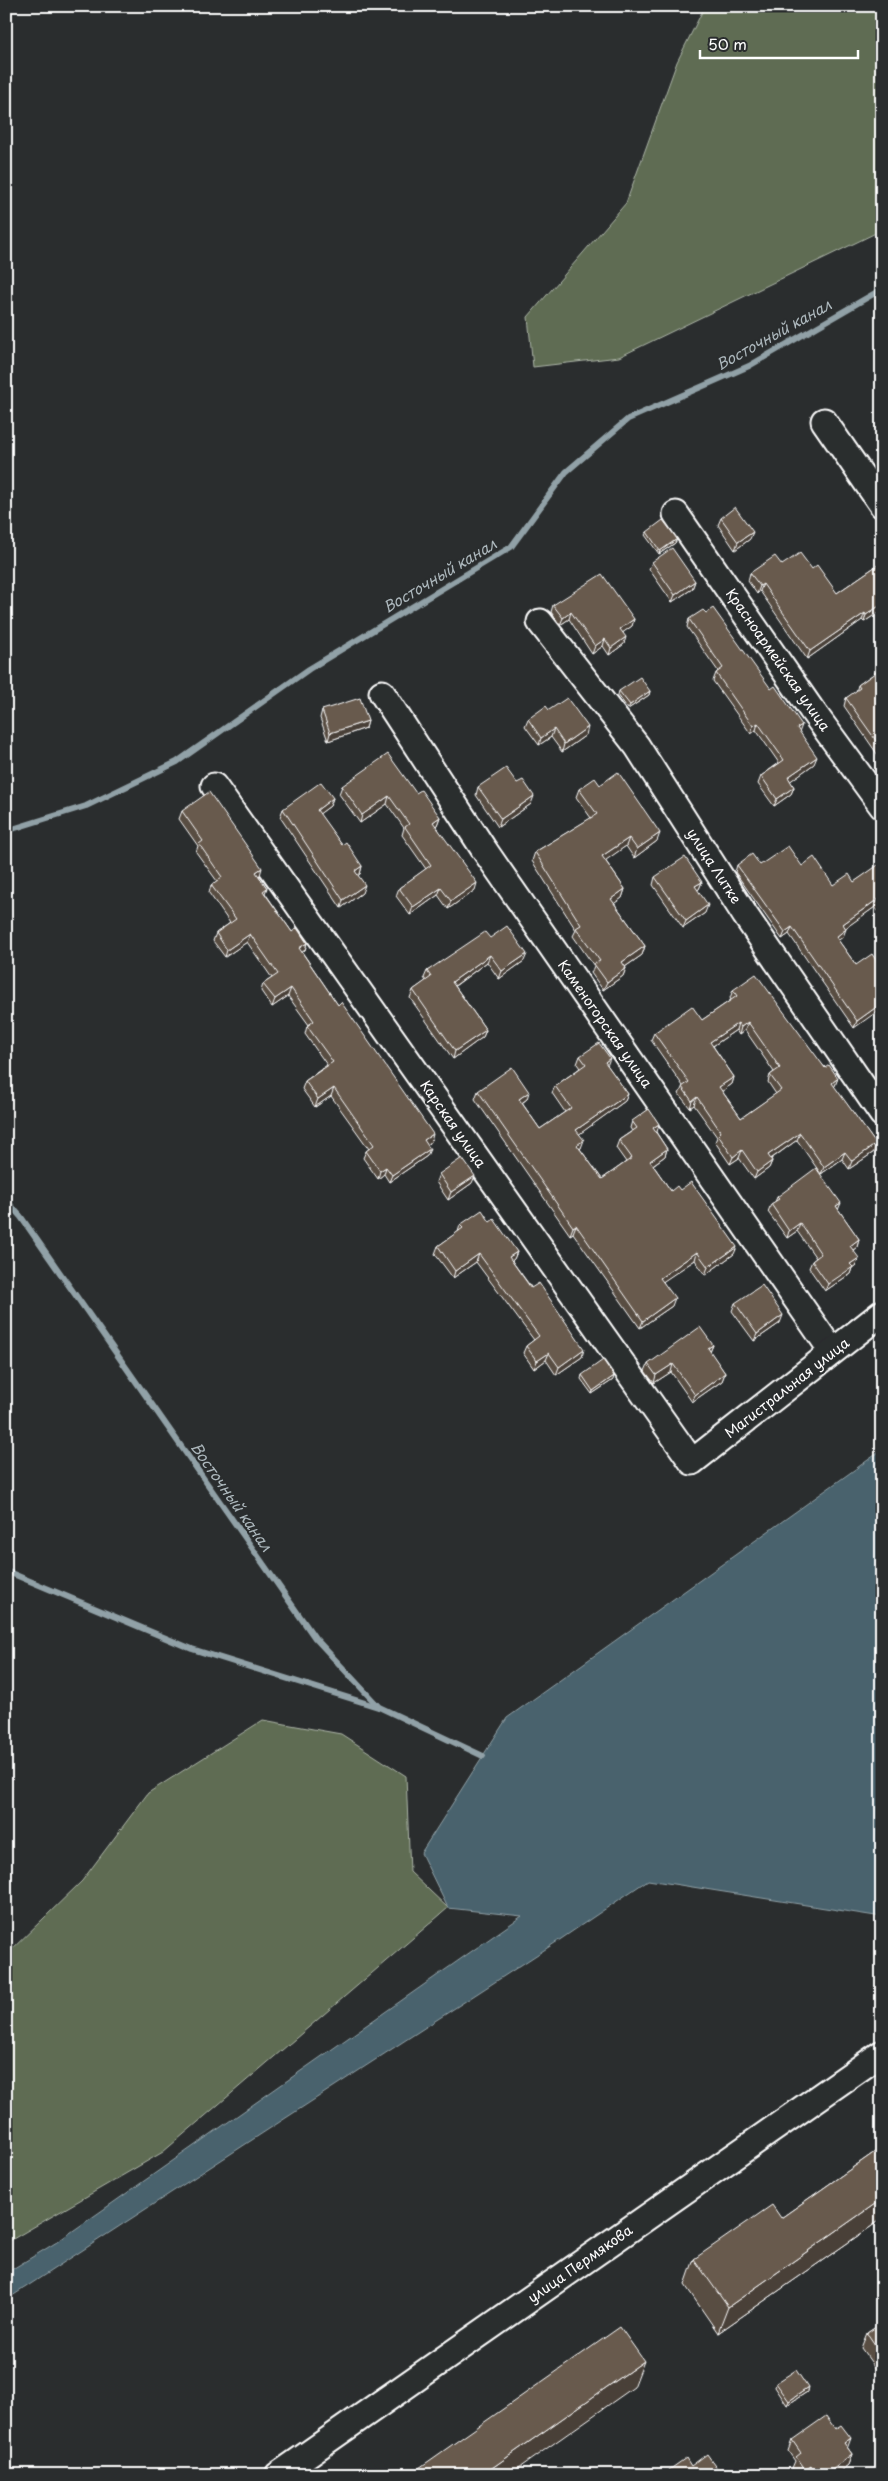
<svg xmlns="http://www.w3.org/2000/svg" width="888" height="2481" viewBox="0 0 888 2481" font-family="'Playpen Sans',sans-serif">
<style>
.green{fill:#5e6c53;stroke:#aeb6a9}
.water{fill:#48626d;stroke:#91a1a7}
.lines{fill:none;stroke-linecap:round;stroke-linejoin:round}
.stream{stroke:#91a1a7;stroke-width:6}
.minor-casing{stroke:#fff;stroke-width:29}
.minor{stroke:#2a2d2e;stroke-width:25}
.wall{fill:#594d43;stroke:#fff;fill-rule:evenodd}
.shaded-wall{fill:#483f37;stroke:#fff}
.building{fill:#675a4e;stroke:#fff;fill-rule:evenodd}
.labels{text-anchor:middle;stroke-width:4;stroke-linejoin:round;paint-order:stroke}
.street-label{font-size:14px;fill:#fff;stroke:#2a2d2e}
.water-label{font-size:15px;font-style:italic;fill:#adb8bd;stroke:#2a2d2e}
</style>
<rect width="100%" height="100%" fill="#2a2d2e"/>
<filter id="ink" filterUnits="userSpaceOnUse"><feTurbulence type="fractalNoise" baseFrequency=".02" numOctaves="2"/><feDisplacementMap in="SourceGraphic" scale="10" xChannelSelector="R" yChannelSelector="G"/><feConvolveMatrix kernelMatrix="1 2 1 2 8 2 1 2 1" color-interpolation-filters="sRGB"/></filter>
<g filter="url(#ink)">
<g class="green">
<polygon points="705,6 882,6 882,230 619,357 533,367 528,317 626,203 677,62"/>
<polygon points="263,1720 341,1734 406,1776 410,1872 448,1908 163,2152 6,2243 6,1955 82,1881 148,1793"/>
</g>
<polygon class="water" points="882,1450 882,1917 648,1880 561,1939 6,2300 6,2273 57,2242 522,1916 448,1908 421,1853 507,1718"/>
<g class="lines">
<g class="stream">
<polyline points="6,831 86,806 177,762 309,669 511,547 566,472 628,419 749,366 882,289"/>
<polyline points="6,1200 21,1217 315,1638 379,1707 483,1756"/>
<polyline points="6,1571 192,1649 378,1707"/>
</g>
<defs>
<g id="minor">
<polyline points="824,421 882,505"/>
<polyline points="676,514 811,709 882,806"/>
<polyline points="540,622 637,746 745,915 882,1114"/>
<polyline points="382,693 483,848 832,1351"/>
<polyline points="214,786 692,1462 882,1313"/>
<polyline points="278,2475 882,2053"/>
</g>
</defs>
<use href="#minor" class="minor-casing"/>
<use href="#minor" class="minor"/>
</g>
<g class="wall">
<polygon points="721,518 750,539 735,550 718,525"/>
<polygon points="647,532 677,539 675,543 659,554 645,535"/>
<polygon points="652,562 695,581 692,589 672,602 649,569"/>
<polygon points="882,562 882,610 864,622 862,620 807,659 760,591 757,594 748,581 750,573 782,565 812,569 837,593"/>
<polygon points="553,605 634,619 632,626 623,632 624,644 609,655 603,646 592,654 569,619 560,625 551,612"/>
<polygon points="689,619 799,732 814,764 790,781 794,787 791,794 774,806 758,784 761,776 779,763 756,730 751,734 713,681 716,673 718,671 687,627"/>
<polygon points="882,668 882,761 844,706 846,698 856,692 858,685"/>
<polygon points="619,691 650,691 649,695 628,709 618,695"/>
<polygon points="322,710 368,721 366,728 328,741 320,718"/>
<polygon points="549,710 586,735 562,752 551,737 539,745 525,726 528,719"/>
<polygon points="517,783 531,804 498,827 476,795 478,787"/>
<polygon points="600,785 657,841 634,858 626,846 605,860 625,889 622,898 614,903 645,946 642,955 625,967 626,968 623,976 603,990 591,973 594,966 573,936 576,930 532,861 535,852 591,818 576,797 579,789"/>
<polygon points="342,786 416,793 440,817 437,825 436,826 475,890 448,909 438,895 410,915 396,896 399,888 426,869 402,835 404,828 387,804 360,823 339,794"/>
<polygon points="333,798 330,806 319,814 342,845 362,866 360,874 358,875 362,893 341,908 280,817 283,809"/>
<polygon points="182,811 260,875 259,876 267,888 265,893 292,932 307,943 305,950 302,952 431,1142 427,1144 427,1156 389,1182 384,1174 378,1179 363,1158 366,1151 369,1149 331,1096 315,1107 302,1089 305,1081 327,1065 305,1034 307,1026 309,1025 288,996 272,1007 261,991 263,984 272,978 247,942 225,957 213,941 216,933 230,923 209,893 211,885 217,881 196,852 198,846 179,819"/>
<polygon points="882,864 882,916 875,907 845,928 843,937 838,940 856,965 882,969 854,1028 789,934 782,939 735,872 737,865 802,866 833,885 854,882"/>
<polygon points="655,877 702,882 699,889 697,890 705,913 683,928 653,885"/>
<polygon points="490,938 524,961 499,979 487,962 455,986 486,1030 483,1037 453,1059 410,998 413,990 426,981 424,978 427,971"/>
<path d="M733 990 838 1078 834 1087 876 1144 874 1152 849 1169 842 1159 821 1174 797 1140 771 1159 772 1161 769 1168 754 1179 739 1158 730 1164 715 1142 717 1137 694 1105 690 1108 679 1094 683 1086 651 1040 654 1033 702 1020 731 1000 730 998ZM736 1030 739 1035 745 1030 774 1072 770 1075 768 1082 776 1094 741 1118 722 1091 732 1084 734 1077 713 1046Z"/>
<polygon points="580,1056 607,1065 628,1094 625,1101 579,1134 581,1148 580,1149 602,1179 626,1162 616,1148 619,1140 632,1131 630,1128 632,1121 657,1132 656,1132 667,1149 665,1156 653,1165 671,1191 734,1254 705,1275 695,1260 663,1281 672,1306 640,1328 573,1233 570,1235 475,1099 478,1091 527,1099 522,1103 540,1129 565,1112 552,1093 555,1086 580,1068 577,1064"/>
<polygon points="882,1059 882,1078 876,1069 878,1061"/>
<polygon points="439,1174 472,1183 448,1200 436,1182"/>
<polygon points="777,1197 838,1209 859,1239 857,1247 853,1250 856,1265 852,1268 850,1274 825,1291 809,1268 812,1261 816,1258 797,1231 787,1238 768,1212 771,1204 775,1202"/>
<polygon points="490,1222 517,1252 514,1259 512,1261 582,1357 556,1375 546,1360 534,1369 523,1353 526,1346 534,1340 476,1262 453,1278 435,1254 438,1246 458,1232 460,1225"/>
<polygon points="735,1303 780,1323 754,1341 732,1311"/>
<polygon points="713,1345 710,1352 725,1373 722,1381 692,1402 671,1372 654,1383 645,1371 648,1364"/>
<polygon points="582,1375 613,1380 592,1394 581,1379"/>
<polygon points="882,2147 882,2219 718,2333 685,2285 694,2259 781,2218"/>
<polygon points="882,2323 882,2377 861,2348 867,2333"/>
<polygon points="776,2383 807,2392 787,2405 775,2387"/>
<polygon points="792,2440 847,2447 852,2454 848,2465 835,2475 797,2475 792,2468 795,2461 788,2451"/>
<polygon points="691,2466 722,2475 668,2475 669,2470"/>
</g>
<g class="shaded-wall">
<polygon points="753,532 750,539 735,550 738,542"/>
<polygon points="677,539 675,543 659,554 660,551"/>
<polygon points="695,581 692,589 672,602 675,595"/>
<polygon points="763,584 760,591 757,594 760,586"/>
<polygon points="882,604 882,610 864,622 866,615"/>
<polygon points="571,612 569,619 560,625 563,618"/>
<polygon points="865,613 862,620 807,659 810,651"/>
<polygon points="634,619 632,626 618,636 620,629"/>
<polygon points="626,637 624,644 609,655 611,648"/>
<polygon points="605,639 603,646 592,654 595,646"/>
<polygon points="650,691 649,695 628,709 630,705"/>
<polygon points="368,721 366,728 328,741 330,733"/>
<polygon points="758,723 756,730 751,734 753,726"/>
<polygon points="802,725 799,733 797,728"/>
<polygon points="588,727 586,735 562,752 564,744"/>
<polygon points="554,729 551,737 539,745 541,738"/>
<polygon points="817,757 814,764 785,785 788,777"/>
<polygon points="794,787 791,794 774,806 777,799"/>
<polygon points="389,796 387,804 360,823 362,815"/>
<polygon points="534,796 531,804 498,827 501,819"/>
<polygon points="333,798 330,806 314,818 317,810"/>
<polygon points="440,817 437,825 430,830 433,822"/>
<polygon points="660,833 657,841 634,858 637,849"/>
<polygon points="629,838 626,846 599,865 602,856"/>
<polygon points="362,866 360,874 352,879 355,871"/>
<polygon points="262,868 260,875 253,880 256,872"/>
<polygon points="702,882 699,889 692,894 695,886"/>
<polygon points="477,883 475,890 448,909 451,901"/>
<polygon points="365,885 362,893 341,908 343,900"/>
<polygon points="441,888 438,895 410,915 413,907"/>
<polygon points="625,889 622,898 608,908 611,899"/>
<polygon points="878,899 875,907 840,932 843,924"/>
<polygon points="708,905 705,913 683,928 686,921"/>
<polygon points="792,927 789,934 782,939 785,932"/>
<polygon points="846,929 843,937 833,944 836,937"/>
<polygon points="250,934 247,942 225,957 227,950"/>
<polygon points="307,943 305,950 297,956 299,948"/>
<polygon points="645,946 642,955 619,971 622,962"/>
<polygon points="527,954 524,961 499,979 502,971"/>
<polygon points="490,955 487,962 449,990 452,982"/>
<polygon points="626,968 623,976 603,990 607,982"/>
<polygon points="291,988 288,996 272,1007 275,999"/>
<polygon points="882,1003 882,1008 854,1028 857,1021"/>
<polygon points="748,1022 745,1030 739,1035 741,1027"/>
<polygon points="738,1023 736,1030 707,1050 710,1042"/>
<polygon points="486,1030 483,1037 453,1059 455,1051"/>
<polygon points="610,1058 607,1066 605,1062"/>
<polygon points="734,1077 732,1084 717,1095 719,1087"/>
<polygon points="838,1078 835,1086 829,1091 832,1083"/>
<polygon points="334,1088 331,1096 315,1107 318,1099"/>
<polygon points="529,1092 527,1099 516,1107 519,1099"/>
<polygon points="628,1094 625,1101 574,1138 576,1130"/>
<polygon points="697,1097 694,1105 690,1108 692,1101"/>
<polygon points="659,1124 657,1132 650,1136 653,1128"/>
<polygon points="800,1133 797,1140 765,1163 768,1155"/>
<polygon points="433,1134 431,1142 421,1148 424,1140"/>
<polygon points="584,1140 581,1148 574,1153 577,1145"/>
<polygon points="876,1144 874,1152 849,1169 852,1161"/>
<polygon points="430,1149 427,1156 389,1182 392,1175"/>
<polygon points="667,1149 665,1156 647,1169 650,1161"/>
<polygon points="742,1150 739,1158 730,1164 733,1157"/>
<polygon points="845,1152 842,1159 821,1174 824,1167"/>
<polygon points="772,1161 769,1168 754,1179 757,1172"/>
<polygon points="386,1167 384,1174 378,1179 380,1171"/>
<polygon points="475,1176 472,1183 448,1200 451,1192"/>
<polygon points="841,1203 838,1210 836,1206"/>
<polygon points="800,1223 797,1231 787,1238 789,1231"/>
<polygon points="576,1225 573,1233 570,1235 573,1227"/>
<polygon points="859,1239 857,1247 848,1254 850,1246"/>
<polygon points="737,1247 734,1254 705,1275 708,1267"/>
<polygon points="517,1252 514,1259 506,1265 509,1257"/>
<polygon points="697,1252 695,1260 658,1285 660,1278"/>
<polygon points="479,1254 476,1262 453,1278 455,1271"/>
<polygon points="859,1258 856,1265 852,1268 850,1274 825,1291 828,1284 850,1264"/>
<polygon points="675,1298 672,1306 640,1328 643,1321"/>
<polygon points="783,1315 780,1323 754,1341 757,1334"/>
<polygon points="713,1345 710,1352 708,1348"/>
<polygon points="584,1349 582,1357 556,1375 559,1367"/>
<polygon points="549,1353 546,1360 534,1369 537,1361"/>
<polygon points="673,1364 671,1372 654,1383 656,1375"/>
<polygon points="725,1373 722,1381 692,1402 695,1395"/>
<polygon points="614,1376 613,1380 592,1394 593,1391"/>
<polygon points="882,2199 882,2219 718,2333 728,2307"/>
<polygon points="644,2361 634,2387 509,2475 482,2475"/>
<polygon points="808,2388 807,2392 787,2405 789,2401"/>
<polygon points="851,2438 847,2449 844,2443"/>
<polygon points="852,2454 848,2465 835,2475 824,2475"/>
<polygon points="811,2466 808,2475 804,2475 805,2470"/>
</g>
<g class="building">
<polygon points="735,507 753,532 738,542 721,518"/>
<polygon points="663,520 677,539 660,551 647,532"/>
<polygon points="672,548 695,581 675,595 652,562"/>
<polygon points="800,553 812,569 817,565 837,593 882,562 882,604 866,615 865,613 810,651 763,584 760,586 750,573 775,556 782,565"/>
<polygon points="602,574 634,619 620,629 626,637 611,648 605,639 595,646 571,612 563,618 553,605"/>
<polygon points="713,608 771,689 775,686 802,725 797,728 817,757 788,777 794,787 777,799 761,776 784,760 758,723 753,726 716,673 723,668 689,619 703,610 706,613"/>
<polygon points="882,668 882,749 846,698 860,688 858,685"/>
<polygon points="640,677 650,691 630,705 619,691"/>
<polygon points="360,698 368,721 330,733 322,710"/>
<polygon points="567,698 588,727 564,744 554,729 541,738 528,719 546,706 549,710"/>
<polygon points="388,754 416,793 421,790 432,806 440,817 433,822 477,883 451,901 441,888 413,907 399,888 431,865 405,827 409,824 389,796 362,815 342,786"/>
<polygon points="506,768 517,783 523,780 534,796 501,819 478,787"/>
<polygon points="618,772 660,833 637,849 629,838 602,856 625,889 611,899 645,946 622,962 626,968 607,982 594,964 600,961 576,928 581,925 535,852 597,814 579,789 595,778 600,785"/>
<polygon points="321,782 333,798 317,810 342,845 346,842 362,866 355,871 365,885 343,900 283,809"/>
<polygon points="209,792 262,868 256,872 267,888 263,891 292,932 297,928 307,943 299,948 338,1005 341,1002 433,1134 424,1140 430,1149 392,1175 386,1167 380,1171 366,1151 374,1145 334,1088 318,1099 305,1081 333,1062 307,1026 314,1021 291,988 275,999 263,984 278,974 250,934 227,950 216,933 236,919 211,885 222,877 199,844 203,841 182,811"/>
<polygon points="788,846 802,866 814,857 833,885 849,874 854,882 881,863 882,864 882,905 878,899 843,924 846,929 836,937 856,965 872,954 882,969 882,1003 857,1021 792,927 785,932 737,865 752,854 760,865"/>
<polygon points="685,857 702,882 695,886 708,905 686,921 655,877"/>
<polygon points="507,926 527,954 502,971 490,955 452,982 486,1030 455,1051 413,990 431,977 427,971 485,932 490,938"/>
<path d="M756 974 825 1068 829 1065 838 1078 832 1083 876 1144 852 1161 845 1152 824 1167 800 1133 768 1155 772 1161 757 1172 742 1150 733 1157 718 1135 721 1132 697 1097 692 1101 682 1087 689 1082 654 1033 692 1006 702 1020 737 996 733 990ZM748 1022 780 1068 770 1075 781 1090 741 1118 719 1087 734 1077 710 1042 738 1023 741 1027Z"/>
<polygon points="599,1043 610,1058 605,1062 628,1094 576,1130 584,1140 577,1145 602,1179 632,1158 619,1140 637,1128 632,1121 649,1109 659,1124 653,1128 667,1149 650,1161 671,1191 677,1186 680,1190 691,1182 737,1247 708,1267 697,1252 660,1278 675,1298 643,1321 576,1225 573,1227 478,1091 512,1067 529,1092 519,1099 540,1129 571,1108 555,1086 586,1064 580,1056"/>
<polygon points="882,1059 882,1066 878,1061"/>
<polygon points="462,1158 475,1176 451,1192 439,1174"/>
<polygon points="816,1168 841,1203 836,1206 859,1239 850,1246 859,1258 850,1264 853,1267 828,1284 812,1261 821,1254 800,1223 789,1231 771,1204 779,1199 777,1197"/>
<polygon points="482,1210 490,1222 494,1219 517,1252 509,1257 531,1288 539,1283 584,1349 559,1367 549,1353 537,1361 526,1346 539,1336 479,1254 455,1271 438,1246 463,1228 460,1225"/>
<polygon points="762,1285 783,1315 757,1334 735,1303"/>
<polygon points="700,1327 713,1345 708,1348 725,1373 695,1395 673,1364 656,1375 648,1364"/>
<polygon points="603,1360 614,1376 593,1391 582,1375"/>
<polygon points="882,2147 882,2199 728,2307 694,2259 772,2205 781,2218"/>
<polygon points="882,2323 882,2355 867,2333"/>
<polygon points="620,2327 644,2361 482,2475 409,2475"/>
<polygon points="796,2370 808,2388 789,2401 776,2383"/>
<polygon points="826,2416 835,2429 841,2425 851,2438 844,2443 852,2454 824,2475 817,2475 811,2466 805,2470 796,2457 801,2453 792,2440"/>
<polygon points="707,2454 722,2475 673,2475 669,2470 686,2458 691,2466"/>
</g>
</g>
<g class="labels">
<g class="street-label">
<text transform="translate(778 660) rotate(55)" y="5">Красноармейская улица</text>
<text transform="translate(714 866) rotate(57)" y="5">улица Литке</text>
<text transform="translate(605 1024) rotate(55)" y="5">Каменогорская улица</text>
<text transform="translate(453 1124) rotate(55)" y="5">Карская улица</text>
<text transform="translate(787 1388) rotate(-38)" y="5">Магистральная улица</text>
<text transform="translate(580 2264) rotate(-35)" y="5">улица Пермякова</text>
</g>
<g class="water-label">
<text transform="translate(774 335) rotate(-29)" y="5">Восточный канал</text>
<text transform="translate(440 576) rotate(-31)" y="5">Восточный канал</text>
<text transform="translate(231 1497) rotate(55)" y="5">Восточный канал</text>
</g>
</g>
<rect width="888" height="2481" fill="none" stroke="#2a2d2e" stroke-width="25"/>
<rect x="12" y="12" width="863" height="2456" fill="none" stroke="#fff" stroke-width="2" filter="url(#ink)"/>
<path d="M700 50v8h158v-8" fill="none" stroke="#ffffff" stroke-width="2.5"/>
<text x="708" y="50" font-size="15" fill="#ffffff" stroke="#2a2d2e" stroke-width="4" paint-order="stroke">50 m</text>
</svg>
